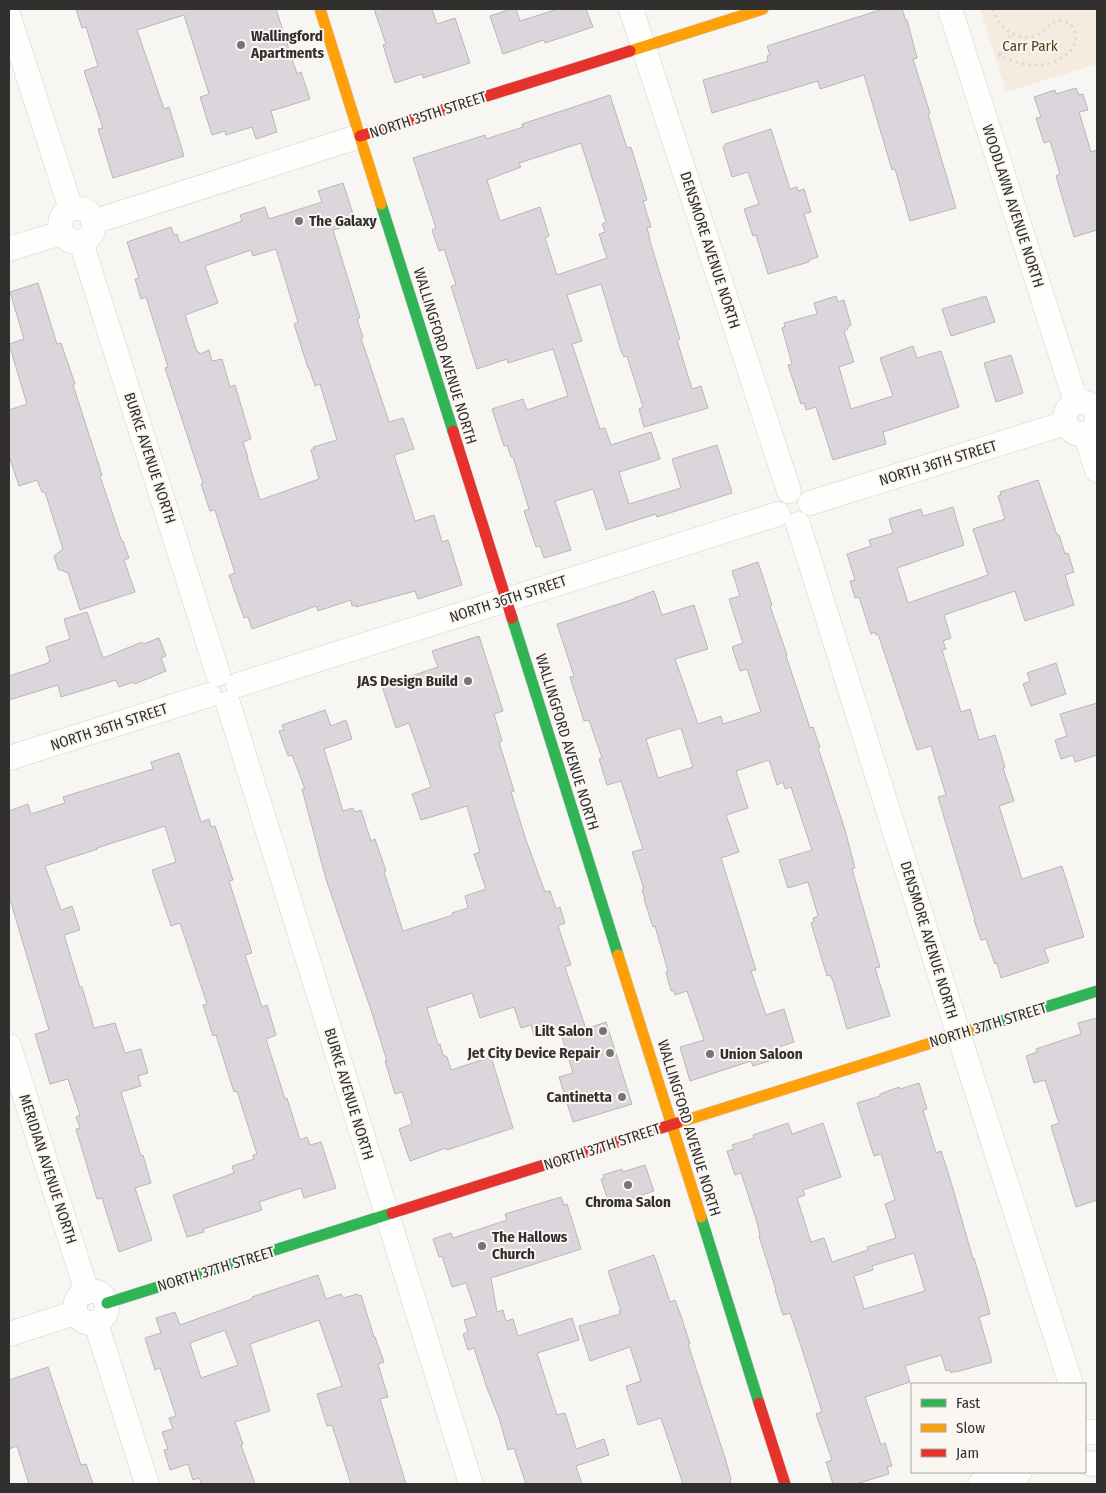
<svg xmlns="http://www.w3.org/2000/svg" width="1106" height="1493" viewBox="0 0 1106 1493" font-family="'Fira Sans Condensed',sans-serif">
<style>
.green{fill:#f5ecdf}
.building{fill:#dbd6db;stroke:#b8b7b6;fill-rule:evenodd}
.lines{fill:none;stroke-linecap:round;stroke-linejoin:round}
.street-casing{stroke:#d3d2d0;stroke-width:25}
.fast-casing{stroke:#d3d2d0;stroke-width:12}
.slow-casing{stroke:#d3d2d0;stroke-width:12}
.jam-casing{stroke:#d3d2d0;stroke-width:12}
.path{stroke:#dbdbda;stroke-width:3;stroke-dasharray:2.5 4;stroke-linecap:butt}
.street{stroke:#fefefd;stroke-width:24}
.fast{stroke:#30b455;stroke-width:11}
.slow{stroke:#ff9f0a;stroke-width:11}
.jam{stroke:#e5322d;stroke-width:11}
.poi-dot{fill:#777573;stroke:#faf6f1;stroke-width:2}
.labels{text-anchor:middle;stroke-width:4;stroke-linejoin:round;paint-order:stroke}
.poi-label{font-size:15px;font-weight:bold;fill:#31302e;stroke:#faf6f1;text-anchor:start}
.park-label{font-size:15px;fill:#573e15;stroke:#faf6f1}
.street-label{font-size:15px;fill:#31302e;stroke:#faf6f1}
</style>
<rect width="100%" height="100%" fill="#f8f6f3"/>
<polygon class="green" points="980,9 1097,9 1097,64 1006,92"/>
<g class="building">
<polygon points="76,9 276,9 297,74 301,72 310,99 271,111 277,132 256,139 252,127 226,135 225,131 212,135 200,97 209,94 184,15 137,30 164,109 169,107 184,156 113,178 98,129 103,128 84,71 98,66 86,27 82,28"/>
<polygon points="374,9 432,9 437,24 455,18 470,63 423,78 422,74 395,83 383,45 386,44"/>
<polygon points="511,9 516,9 520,21 558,9 586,9 593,27 545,43 544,40 503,54 490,16"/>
<polygon points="883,9 902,9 906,21 907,20 917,58 913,59 930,113 928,114 956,208 910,221 895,169 892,170 864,75 820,89 818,81 712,113 703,80 768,61 767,56 770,55 767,46"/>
<polygon points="1076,88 1079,95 1083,94 1088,110 1079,112 1091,152 1097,150 1097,230 1074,237 1056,176 1060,174 1050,141 1044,143 1036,118 1041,117 1034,97 1055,90 1056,94"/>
<path d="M610 95 627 148 631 147 647 200 643 201 651 227 647 228 650 238H649L680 339 677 340 692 389 701 386 708 408 644 427 639 409 643 407 627 356 624 357 621 351 601 284 567 295 582 341 572 344 600 429 605 428 611 445 651 432 660 459 619 472 629 504 681 488 672 459 717 445 732 493 657 517 656 514 606 530 593 489 555 501 571 550 544 558 540 546 536 547 524 511 529 509 513 457H511L507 445 504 446 492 409 523 399 527 410 568 396 553 349 508 363 507 359 477 369 451 286 456 285 444 249 439 251 432 230 436 228 413 158 485 135 486 139 523 127 522 124ZM581 143 606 222 602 224 605 232 599 234 607 258 557 275 545 238 549 236 540 207 500 221 487 180 521 167 519 163Z"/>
<polygon points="771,129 790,189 797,187 798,191 804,189 811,212 804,214 818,257 809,260 809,262 768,274 756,235 753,236 744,209 759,204 748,172 732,177 723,147 725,146 725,144"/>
<path d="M343 183 356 223 333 230 360 318 357 319 363 337 361 338 389 422 403 418 414 449 394 455 415 521 434 515 442 542 448 540 462 585 418 599 415 591 356 607V605L352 606 351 600 318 611 316 606 252 629 248 617 244 618 229 575 235 573 215 510 210 511 201 484 203 483 165 368 168 367 146 297 141 299 135 279 139 278 127 242 171 227 174 235 177 234 180 243 242 221 240 215 265 207 269 219 322 202 318 191ZM276 249 298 322 294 324 308 368H309L315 386 320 384 337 440 313 447 314 449 311 450 319 479 260 500 247 457H248L243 442 251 439 235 385 230 387 222 359 212 361 209 350 200 354 199 352H197L185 315 218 303 205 266 251 250 253 256Z"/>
<polygon points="38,283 57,344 61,343 75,384 73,385 102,475 100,476 122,542 123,541 129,558 124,560 135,592 80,610 68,573 58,569 54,556 63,549 45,492 42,492 37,480 19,486 9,456 9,410 27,404 9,344 24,339 10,292"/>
<polygon points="836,296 838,302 844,300 851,325 848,327 848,329 844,331 854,362 839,367 851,409 893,396 880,358 913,346 917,358 941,351 959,407 883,432 886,444 833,460 816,407 806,410 804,403 801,404 788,365 792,364 782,328 785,327 784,323 817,314 814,303"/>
<polygon points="986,296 995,322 951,336 942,309"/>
<polygon points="1011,355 1023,393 996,402 984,363"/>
<polygon points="1038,480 1057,535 1059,535 1065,554 1068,553 1074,572 1065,575 1074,605 1025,621 1015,591 944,615 951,638 943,641 946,649 942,650 961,712 970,709 979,740 995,735 1005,767 1003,768 1014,801 999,806 1022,879 1062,866 1084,937 1044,949 1049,962 1001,978 997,963 995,964 986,939 981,940 974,920 975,920 938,797 946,795 931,746 917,750 878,634 876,635 875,632 871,634 859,597 855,598 850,581 855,580 847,554 871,546 869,540 893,533 889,519 921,509 923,516 953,507 964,545 897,568 908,603 988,575 973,529 1005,519 998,496 1001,495 1000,492"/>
<path d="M758 562 772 605 770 606 787 655 786 656 810 728 813 727 820 747 818 748 825 769 845 830 855 868 852 869 880 967 875 968 890 1016 847 1029 833 981 830 975 827 976 811 923 814 922 813 918 818 916 808 882 788 888 779 860 812 850 791 787 785 789 783 782 777 785 769 760 736 771 748 808 726 815 739 852 721 858 756 970 751 971 766 1015 784 1009 794 1042 776 1048 779 1058 753 1066 751 1061 690 1081 680 1047 704 1040 687 991 675 995 673 990 671 991 666 972 668 971 655 926 653 927 644 899H645L642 890 644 889 632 852 643 849 621 781 607 785 599 759 602 758 589 720 584 721 570 677 574 676 557 624 634 599V598L654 591 662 615 694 605 708 649 675 659 698 724 721 716 723 724 761 712 747 669 740 671 732 647 743 643 729 599 740 596 732 571ZM681 728 693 767 658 778 646 739Z"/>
<polygon points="87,612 103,658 142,642 143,644 159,638 166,656 161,658 166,671 135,684 134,682 119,687 116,680 61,697 58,685 9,700 9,676 48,663 48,662 50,661 46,647 70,639 64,619"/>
<polygon points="479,636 503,711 494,714 502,741 499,742 514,791 511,792 526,840 545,892 550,891 556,909 560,907 565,923 558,926 571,965 565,967 586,1029 606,1022 632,1104 573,1122 559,1077 573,1073 559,1027 534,1036 531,1025 521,1028 514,1007 480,1018 472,993 427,1008 438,1045 440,1044 443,1055 447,1057 451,1070 491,1057 513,1128 447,1150 446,1148 410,1161 399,1129 412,1124 402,1092 395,1094 385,1061 387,1061 371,1010 326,879 302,789 305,789 292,755 288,756 279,731 284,730 282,725 325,710 331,726 346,720 352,739 324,749 343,811 353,808 355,812 361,810 371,841 375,839 386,871 384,872 403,931 453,915 452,913 468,908 465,896 486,889 474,854 480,852 467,806 421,820 412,794 431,787 409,723 396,728 382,686 438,667 432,651"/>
<polygon points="1056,663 1066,694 1031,706 1023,684 1030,681 1027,673"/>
<polygon points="1097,703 1097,755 1075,762 1073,755 1061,759 1055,740 1067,736 1060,714"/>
<polygon points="179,753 201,822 209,819 211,827 215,826 233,880 229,881 252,953 245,955 262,1007 267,1005 276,1035 266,1039 285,1099 287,1098 300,1140 307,1137 310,1145 321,1142 336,1188 304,1198 301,1188 259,1202 262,1210 203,1229 204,1232 187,1237 173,1195 234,1173 232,1166 254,1159 253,1155 257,1154 237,1091 234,1092 216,1035 213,1036 203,1005 207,1004 180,923 171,926 152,870 176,862 165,826 97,848 98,849 45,866 61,910 72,906 80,930 64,935 80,987 82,987 94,1028 115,1023 125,1053 141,1049 148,1073 138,1076 141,1086 121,1092 141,1156 143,1155 151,1183 135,1188 152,1240 119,1252 102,1198 97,1199 76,1129 80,1128 76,1117 80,1115 68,1079 50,1084 35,1034 49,1030 9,896 9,811 28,804 31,814 65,803 63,797 153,769 151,762"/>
<polygon points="1097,1018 1097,1200 1076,1207 1051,1126 1059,1123 1045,1080 1034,1083 1026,1056 1037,1052 1036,1049 1081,1034 1078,1023"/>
<path d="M919 1083 927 1109 923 1110 936 1153 941 1151 951 1182 973 1259 974 1258 987 1302 990 1314 979 1317 992 1362 956 1372 955 1371 951 1373 950 1370 946 1371 941 1355 905 1366 910 1382 865 1397 881 1445 885 1443 892 1466 887 1467 889 1474 856 1484H833L826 1462 832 1460 816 1414 822 1412 801 1346 790 1313 783 1315 775 1290H776L759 1236 760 1235 757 1222 741 1173 735 1175 727 1151 734 1149 732 1145 754 1138 753 1135 788 1123 792 1134 823 1123 841 1177 803 1190 805 1195 797 1198 811 1242 824 1238 832 1262 868 1250 867 1247 896 1238 885 1204 895 1200 881 1154 874 1156 857 1103 880 1096V1094L899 1087 900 1089ZM914 1253 925 1291 864 1309 854 1276 873 1270 872 1266Z"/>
<polygon points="645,1165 654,1191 610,1206 601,1179 604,1179 603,1175 622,1169 623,1172"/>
<polygon points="561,1197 564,1205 567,1204 581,1249 491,1278 497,1312 503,1310 506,1321 513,1319 518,1336 572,1318 579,1340 537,1353 557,1415 565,1413 576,1449 604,1439 609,1455 576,1466 582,1484 526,1484 514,1448 508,1450 499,1418 487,1388 474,1348 468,1350 463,1334 468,1332 464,1320 477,1316 466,1283 452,1287 442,1256 439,1257 433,1239 451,1233 453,1238 507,1220 505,1214"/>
<polygon points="654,1255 670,1302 675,1300 682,1319 690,1344 688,1344 725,1458 731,1479 730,1480 731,1484 683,1484 661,1418 638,1425 626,1386 641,1381 630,1347 590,1361 579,1326 620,1314 619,1311 621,1311 608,1271"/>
<path d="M318 1275 326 1299 341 1294 343 1298 358 1294 359 1296 361 1295 374 1337H375L384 1362 378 1364 388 1397 380 1399 406 1484H351L332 1425 327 1426 317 1394 342 1386 319 1320 250 1344 270 1411 235 1422 243 1444 241 1445 255 1484H202L199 1478 193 1480 188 1464 170 1470 164 1450 168 1449 162 1432 173 1429 169 1418 176 1416 160 1368 155 1370 145 1338 161 1333 156 1318 175 1312 180 1325 252 1299V1297ZM225 1330 238 1365 201 1378 190 1343Z"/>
<polygon points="48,1367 81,1465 86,1464 93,1484 29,1484 17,1446 9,1449 9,1380"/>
</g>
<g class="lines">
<defs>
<g id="street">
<polyline points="631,9 789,491"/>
<polyline points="950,9 1076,402"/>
<polyline points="9,17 71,209"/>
<circle cx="77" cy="225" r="17"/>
<polyline points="93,222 360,136"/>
<polyline points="81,242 218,674"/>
<polyline points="9,249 61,233"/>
<circle cx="1081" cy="418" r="16"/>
<polyline points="1085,433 1097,470"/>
<polyline points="810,503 1066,423"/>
<polyline points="798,524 966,1058 1071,1384"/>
<polyline points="238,685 778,514"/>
<polyline points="228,703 471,1484"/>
<polyline points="9,758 209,695"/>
<polyline points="9,1046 87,1292"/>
<circle cx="91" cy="1307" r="16"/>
<polyline points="96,1323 147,1484"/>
<polyline points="9,1334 75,1313"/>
<polyline points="1085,1433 1089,1432 1097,1432"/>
<polyline points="1085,1462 1092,1464 1097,1463"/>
<polyline points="980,1484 1020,1472"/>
</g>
<g id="fast">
<polyline points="381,204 453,431"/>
<polyline points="512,618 618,955"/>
<polyline points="969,1031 1097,991"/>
<polyline points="701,1217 759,1403"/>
<polyline points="107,1303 392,1213"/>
</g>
<g id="slow">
<polyline points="320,9 381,204"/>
<polyline points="630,51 763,9"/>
<polyline points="618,955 701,1217"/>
<polyline points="677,1123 969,1031"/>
</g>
<g id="jam">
<polyline points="360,136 630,51"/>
<polyline points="453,431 512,618"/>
<polyline points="392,1213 677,1123"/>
<polyline points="759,1403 785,1484"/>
</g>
</defs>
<use href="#street" class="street-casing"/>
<use href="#fast" class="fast-casing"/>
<use href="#slow" class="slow-casing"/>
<use href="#jam" class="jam-casing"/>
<g class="path">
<path d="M993 9C998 28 1019 45 1039 34 1046 30 1050 22 1058 21 1073 19 1080 36 1073 47 1057 71 1021 68 1000 55L994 57"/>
<polyline points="1000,55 1011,33"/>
</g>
<use href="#street" class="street"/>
<use href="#fast" class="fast"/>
<use href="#slow" class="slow"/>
<use href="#jam" class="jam"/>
</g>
<g class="poi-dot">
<circle cx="241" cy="45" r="5"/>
<circle cx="299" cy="221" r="5"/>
<circle cx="468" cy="681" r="5"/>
<circle cx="603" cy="1031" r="5"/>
<circle cx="610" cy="1053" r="5"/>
<circle cx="710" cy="1054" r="5"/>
<circle cx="622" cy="1097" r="5"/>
<circle cx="628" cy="1185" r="5"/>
<circle cx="482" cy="1246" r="5"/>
</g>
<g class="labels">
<g class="poi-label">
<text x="251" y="41">Wallingford<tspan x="251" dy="17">Apartments</tspan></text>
<text x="309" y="226">The Galaxy</text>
<text x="458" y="686" text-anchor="end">JAS Design Build</text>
<text x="593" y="1036" text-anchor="end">Lilt Salon</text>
<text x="600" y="1058" text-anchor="end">Jet City Device Repair</text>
<text x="720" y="1059">Union Saloon</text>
<text x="612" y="1102" text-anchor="end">Cantinetta</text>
<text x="628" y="1207" text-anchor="middle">Chroma Salon</text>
<text x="492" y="1242">The Hallows<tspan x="492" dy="17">Church</tspan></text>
</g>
<g class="park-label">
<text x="1030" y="51">Carr Park</text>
</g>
<g class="street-label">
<text transform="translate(428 115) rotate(-18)" y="5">NORTH 35TH STREET</text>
<text transform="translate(1013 206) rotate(72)" y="5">WOODLAWN AVENUE NORTH</text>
<text transform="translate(710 250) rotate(72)" y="5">DENSMORE AVENUE NORTH</text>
<text transform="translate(445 356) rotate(73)" y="5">WALLINGFORD AVENUE NORTH</text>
<text transform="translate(150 458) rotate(72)" y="5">BURKE AVENUE NORTH</text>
<text transform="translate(938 463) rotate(-17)" y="5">NORTH 36TH STREET</text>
<text transform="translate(508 599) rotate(-18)" y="5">NORTH 36TH STREET</text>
<text transform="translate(109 727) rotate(-18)" y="5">NORTH 36TH STREET</text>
<text transform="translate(567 742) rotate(73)" y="5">WALLINGFORD AVENUE NORTH</text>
<text transform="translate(929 940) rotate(73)" y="5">DENSMORE AVENUE NORTH</text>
<text transform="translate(988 1025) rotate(-17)" y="5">NORTH 37TH STREET</text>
<text transform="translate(349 1094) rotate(73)" y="5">BURKE AVENUE NORTH</text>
<text transform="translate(689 1128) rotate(73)" y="5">WALLINGFORD AVENUE NORTH</text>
<text transform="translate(602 1147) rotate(-18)" y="5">NORTH 37TH STREET</text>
<text transform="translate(48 1169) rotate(72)" y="5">MERIDIAN AVENUE NORTH</text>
<text transform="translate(216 1269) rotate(-17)" y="5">NORTH 37TH STREET</text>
</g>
</g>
<rect width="1106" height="1493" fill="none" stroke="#31302e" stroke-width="20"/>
<rect x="911" y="1383" width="175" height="90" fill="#faf6f1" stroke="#aaa7a3"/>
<rect x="921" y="1399" width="25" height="8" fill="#30b455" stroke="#aaa7a3"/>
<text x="956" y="1408" font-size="15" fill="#31302e">Fast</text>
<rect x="921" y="1424" width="25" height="8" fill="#ff9f0a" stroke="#aaa7a3"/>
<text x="956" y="1433" font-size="15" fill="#31302e">Slow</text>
<rect x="921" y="1449" width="25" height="8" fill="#e5322d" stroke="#aaa7a3"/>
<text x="956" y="1458" font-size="15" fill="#31302e">Jam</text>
</svg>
